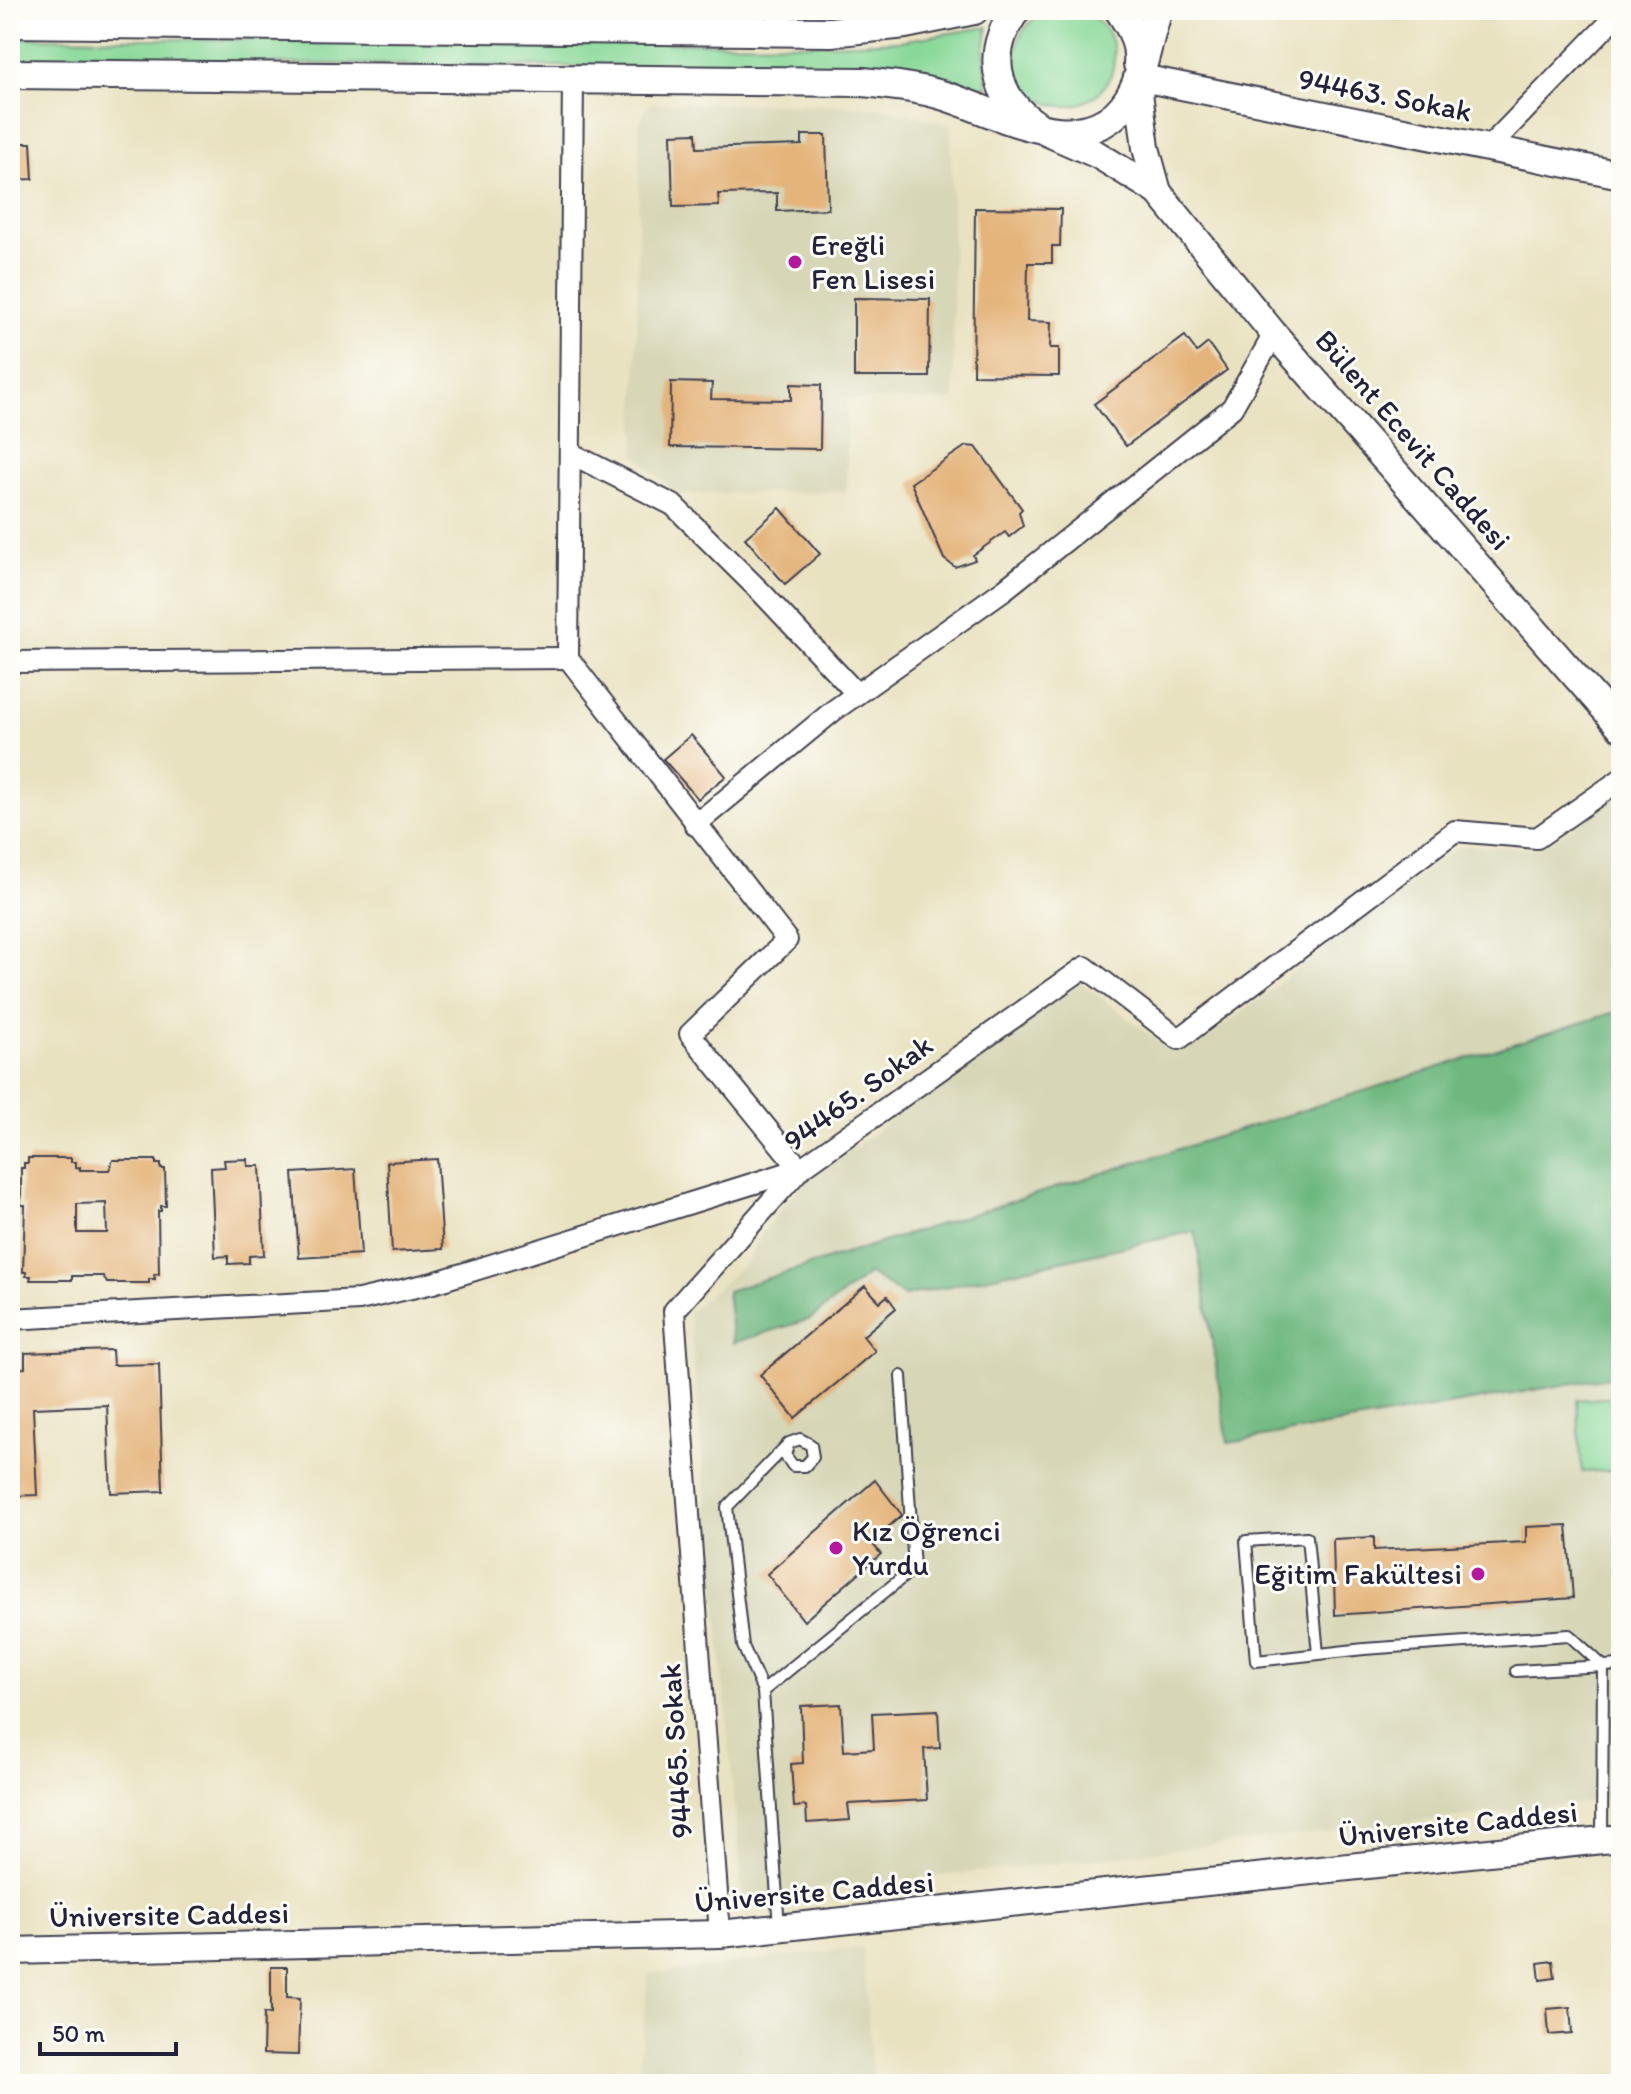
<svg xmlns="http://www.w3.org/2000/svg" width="1631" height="2094" viewBox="0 0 1631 2094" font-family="Itim,sans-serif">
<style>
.built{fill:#d7d6b6}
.green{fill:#88d898;stroke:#557d6a;stroke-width:2}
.forest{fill:#6eb880;stroke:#486d5e;stroke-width:2}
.building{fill:#e4b47a;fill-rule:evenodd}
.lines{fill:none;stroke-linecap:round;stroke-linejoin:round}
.service-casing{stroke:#403f4f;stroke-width:14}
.minor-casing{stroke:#403f4f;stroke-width:24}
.tertiary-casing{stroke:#403f4f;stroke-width:30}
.secondary-casing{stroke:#403f4f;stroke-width:32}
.service{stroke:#fff;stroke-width:10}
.minor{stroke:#fff;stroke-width:20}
.tertiary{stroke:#fff;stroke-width:26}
.secondary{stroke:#fff;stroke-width:28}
.poi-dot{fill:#b5179e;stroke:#fdfcf7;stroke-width:3}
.labels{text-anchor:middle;stroke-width:6;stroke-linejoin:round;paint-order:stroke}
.street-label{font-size:30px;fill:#22223b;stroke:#fdfcf7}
.poi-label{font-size:30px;fill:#22223b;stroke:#fdfcf7;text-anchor:start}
</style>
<rect width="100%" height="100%" fill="#fdfcf7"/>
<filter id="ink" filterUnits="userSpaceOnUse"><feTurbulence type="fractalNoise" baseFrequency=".0125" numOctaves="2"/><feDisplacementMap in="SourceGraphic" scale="16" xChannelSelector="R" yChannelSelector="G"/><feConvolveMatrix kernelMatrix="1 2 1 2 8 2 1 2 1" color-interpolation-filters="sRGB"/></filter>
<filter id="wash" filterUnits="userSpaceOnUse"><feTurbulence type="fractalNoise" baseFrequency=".006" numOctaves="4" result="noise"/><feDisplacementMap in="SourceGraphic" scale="32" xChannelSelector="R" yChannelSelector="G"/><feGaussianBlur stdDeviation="1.8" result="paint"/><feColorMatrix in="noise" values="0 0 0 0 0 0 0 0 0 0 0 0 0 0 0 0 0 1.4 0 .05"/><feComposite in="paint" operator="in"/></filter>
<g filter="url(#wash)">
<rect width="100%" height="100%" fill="#e9e2c1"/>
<g class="built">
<polygon points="650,103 827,104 888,109 951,125 954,400 847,399 847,492 677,494 635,454 640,121"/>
<polygon points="1621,792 1621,1798 969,1873 743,1896 689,1312 747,1262 765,1229 801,1186 1080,982 1168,1049 1197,1046 1449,853 1465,846 1538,849 1582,821"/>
<polygon points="863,1947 873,2084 638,2084 648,1974"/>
</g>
<g class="green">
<circle cx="1065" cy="57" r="49"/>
<polygon points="988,27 984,49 987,87 892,71 851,69 10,61 10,38 831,44 900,41"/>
<polygon points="1621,1397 1621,1470 1582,1472 1577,1400"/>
</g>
<polygon class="forest" points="1621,1010 1621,1375 1228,1443 1195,1231 905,1296 869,1274 810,1319 733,1343 727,1291"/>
<g id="blocks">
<g class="building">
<polygon points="696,133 697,148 802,145 802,135 826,135 828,209 777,211 777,193 718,194 719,206 673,207 671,134"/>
<polygon points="12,143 31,143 33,179 13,180"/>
<polygon points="975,208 1061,209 1060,246 1052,246 1052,263 1028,263 1027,321 1051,322 1050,348 1059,348 1059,376 973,375"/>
<polygon points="854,298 930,299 929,377 854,377"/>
<polygon points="1185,336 1197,352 1208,343 1227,370 1126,446 1094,404"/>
<polygon points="671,382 712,383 711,399 791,400 791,384 821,385 820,449 670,447"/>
<polygon points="966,446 976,447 1022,509 1019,512 1023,526 1009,537 1005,532 973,555 975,560 955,567 944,559 911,483"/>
<polygon points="780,508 820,554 785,584 745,538"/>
<polygon points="691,735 726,776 698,799 663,759"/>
<path d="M28 1158H71V1162H76V1168L80 1167V1170H109L113 1160H156V1164H161V1169H165L166 1206H161V1211H158L159 1274H154L155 1279H149V1283H107L103 1276H72V1280H30L31 1276H26V1272H23L25 1205H21V1168H24V1163H28ZM106 1203 107 1233H77V1204Z"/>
<polygon points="247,1159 248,1166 260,1166 264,1255 249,1256 249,1263 228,1264 228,1256 215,1257 211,1168 225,1167 224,1160"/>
<polygon points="437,1159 443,1249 392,1252 387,1162"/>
<polygon points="355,1169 361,1254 299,1258 293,1173"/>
<polygon points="865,1286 880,1302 887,1296 896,1308 863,1336 875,1351 795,1418 760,1375"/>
<polygon points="112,1350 113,1365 159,1364 163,1491 111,1493 107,1405 33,1408 37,1495 10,1496 10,1369 25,1368 25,1353"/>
<polygon points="875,1480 902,1515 871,1542 881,1554 804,1621 767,1574"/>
<polygon points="1567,1525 1573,1598 1335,1615 1333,1539 1374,1537 1374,1550 1526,1542 1526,1527"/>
<polygon points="841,1704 844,1751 874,1749 872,1713 938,1710 940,1748 924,1749 927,1800 848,1804 850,1820 807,1823 806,1806 794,1807 791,1764 803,1763 801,1706"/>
<polygon points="1553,1961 1555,1978 1540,1980 1538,1963"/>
<polygon points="271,1967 287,1967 287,1997 300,1998 298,2055 263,2054 264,2013 271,2014"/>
<polygon points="1570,2007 1572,2033 1549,2035 1547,2009"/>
</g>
</g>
</g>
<g filter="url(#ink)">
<use href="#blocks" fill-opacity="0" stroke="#403f4f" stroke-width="2"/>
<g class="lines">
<defs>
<g id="service">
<polyline points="1318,1654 1307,1537 1246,1541 1256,1661 1364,1649 1569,1635 1603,1666 1602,1838"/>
<polyline points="1516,1671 1621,1665"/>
<polyline points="763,1691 743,1646 727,1507 789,1443 800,1439 811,1445 813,1457 805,1466 793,1466 785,1455 789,1443"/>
<polyline points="779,1928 763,1691 914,1568 901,1376"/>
</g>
<g id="minor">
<polyline points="1488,148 1621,11"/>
<polyline points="570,453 673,505 763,594 857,694"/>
<polyline points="10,662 568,658"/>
<polyline points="695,825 833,711 1005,589 1232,408 1274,334"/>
<polyline points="10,1319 359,1300 433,1283 800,1169 690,1034 787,940 568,658 573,78"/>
<polyline points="720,1934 674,1311 800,1169 1085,967 1179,1039 1455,831 1537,838 1621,779"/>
</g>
<g id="tertiary">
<polyline points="1046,132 1098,155 1158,192 1274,334 1621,728"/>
<polyline points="1158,192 1146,148 1137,77 1621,175"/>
<polyline points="10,1951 720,1934 1621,1838"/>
</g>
<g id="secondary">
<path d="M1016 10C986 51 992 96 1036 125"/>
<path d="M1119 10C1131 27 1140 43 1138 64"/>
<polyline points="10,23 831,32 905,24 974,10"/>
<path d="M10 74 863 82C893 85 920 88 948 97 1002 115 1087 164 1129 98 1144 73 1148 38 1158 10"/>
</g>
</defs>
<use href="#service" class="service-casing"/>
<use href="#minor" class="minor-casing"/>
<use href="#tertiary" class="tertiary-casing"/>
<use href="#secondary" class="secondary-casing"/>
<use href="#service" class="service"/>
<use href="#minor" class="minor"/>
<use href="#tertiary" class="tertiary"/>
<use href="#secondary" class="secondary"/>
</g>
</g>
<g class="poi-dot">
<circle cx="795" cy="262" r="8"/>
<circle cx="836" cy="1548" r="8"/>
<circle cx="1478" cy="1574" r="8"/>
</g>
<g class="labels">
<g class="street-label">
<text transform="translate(1385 95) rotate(11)" y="10">94463. Sokak</text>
<text transform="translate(1413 440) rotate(49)" y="10">Bülent Ecevit Caddesi</text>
<text transform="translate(858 1093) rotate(-36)" y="10">94465. Sokak</text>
<text transform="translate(676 1751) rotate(-94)" y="10">94465. Sokak</text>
<text transform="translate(1458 1824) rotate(-6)" y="10">Üniversite Caddesi</text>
<text transform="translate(814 1892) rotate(-5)" y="10">Üniversite Caddesi</text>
<text transform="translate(169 1915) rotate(-1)" y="10">Üniversite Caddesi</text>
</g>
<g class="poi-label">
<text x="811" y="255">Ereğli<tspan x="811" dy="34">Fen Lisesi</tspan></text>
<text x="852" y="1541">Kız Öğrenci<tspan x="852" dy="34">Yurdu</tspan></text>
<text x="1462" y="1584" text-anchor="end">Eğitim Fakültesi</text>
</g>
</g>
<rect width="1631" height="2094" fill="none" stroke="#fdfcf7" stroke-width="40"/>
<path d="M40 2042v12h136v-12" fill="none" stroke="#22223b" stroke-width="4"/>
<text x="52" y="2042" font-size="24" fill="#22223b" stroke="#fdfcf7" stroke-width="6" paint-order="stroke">50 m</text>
</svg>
